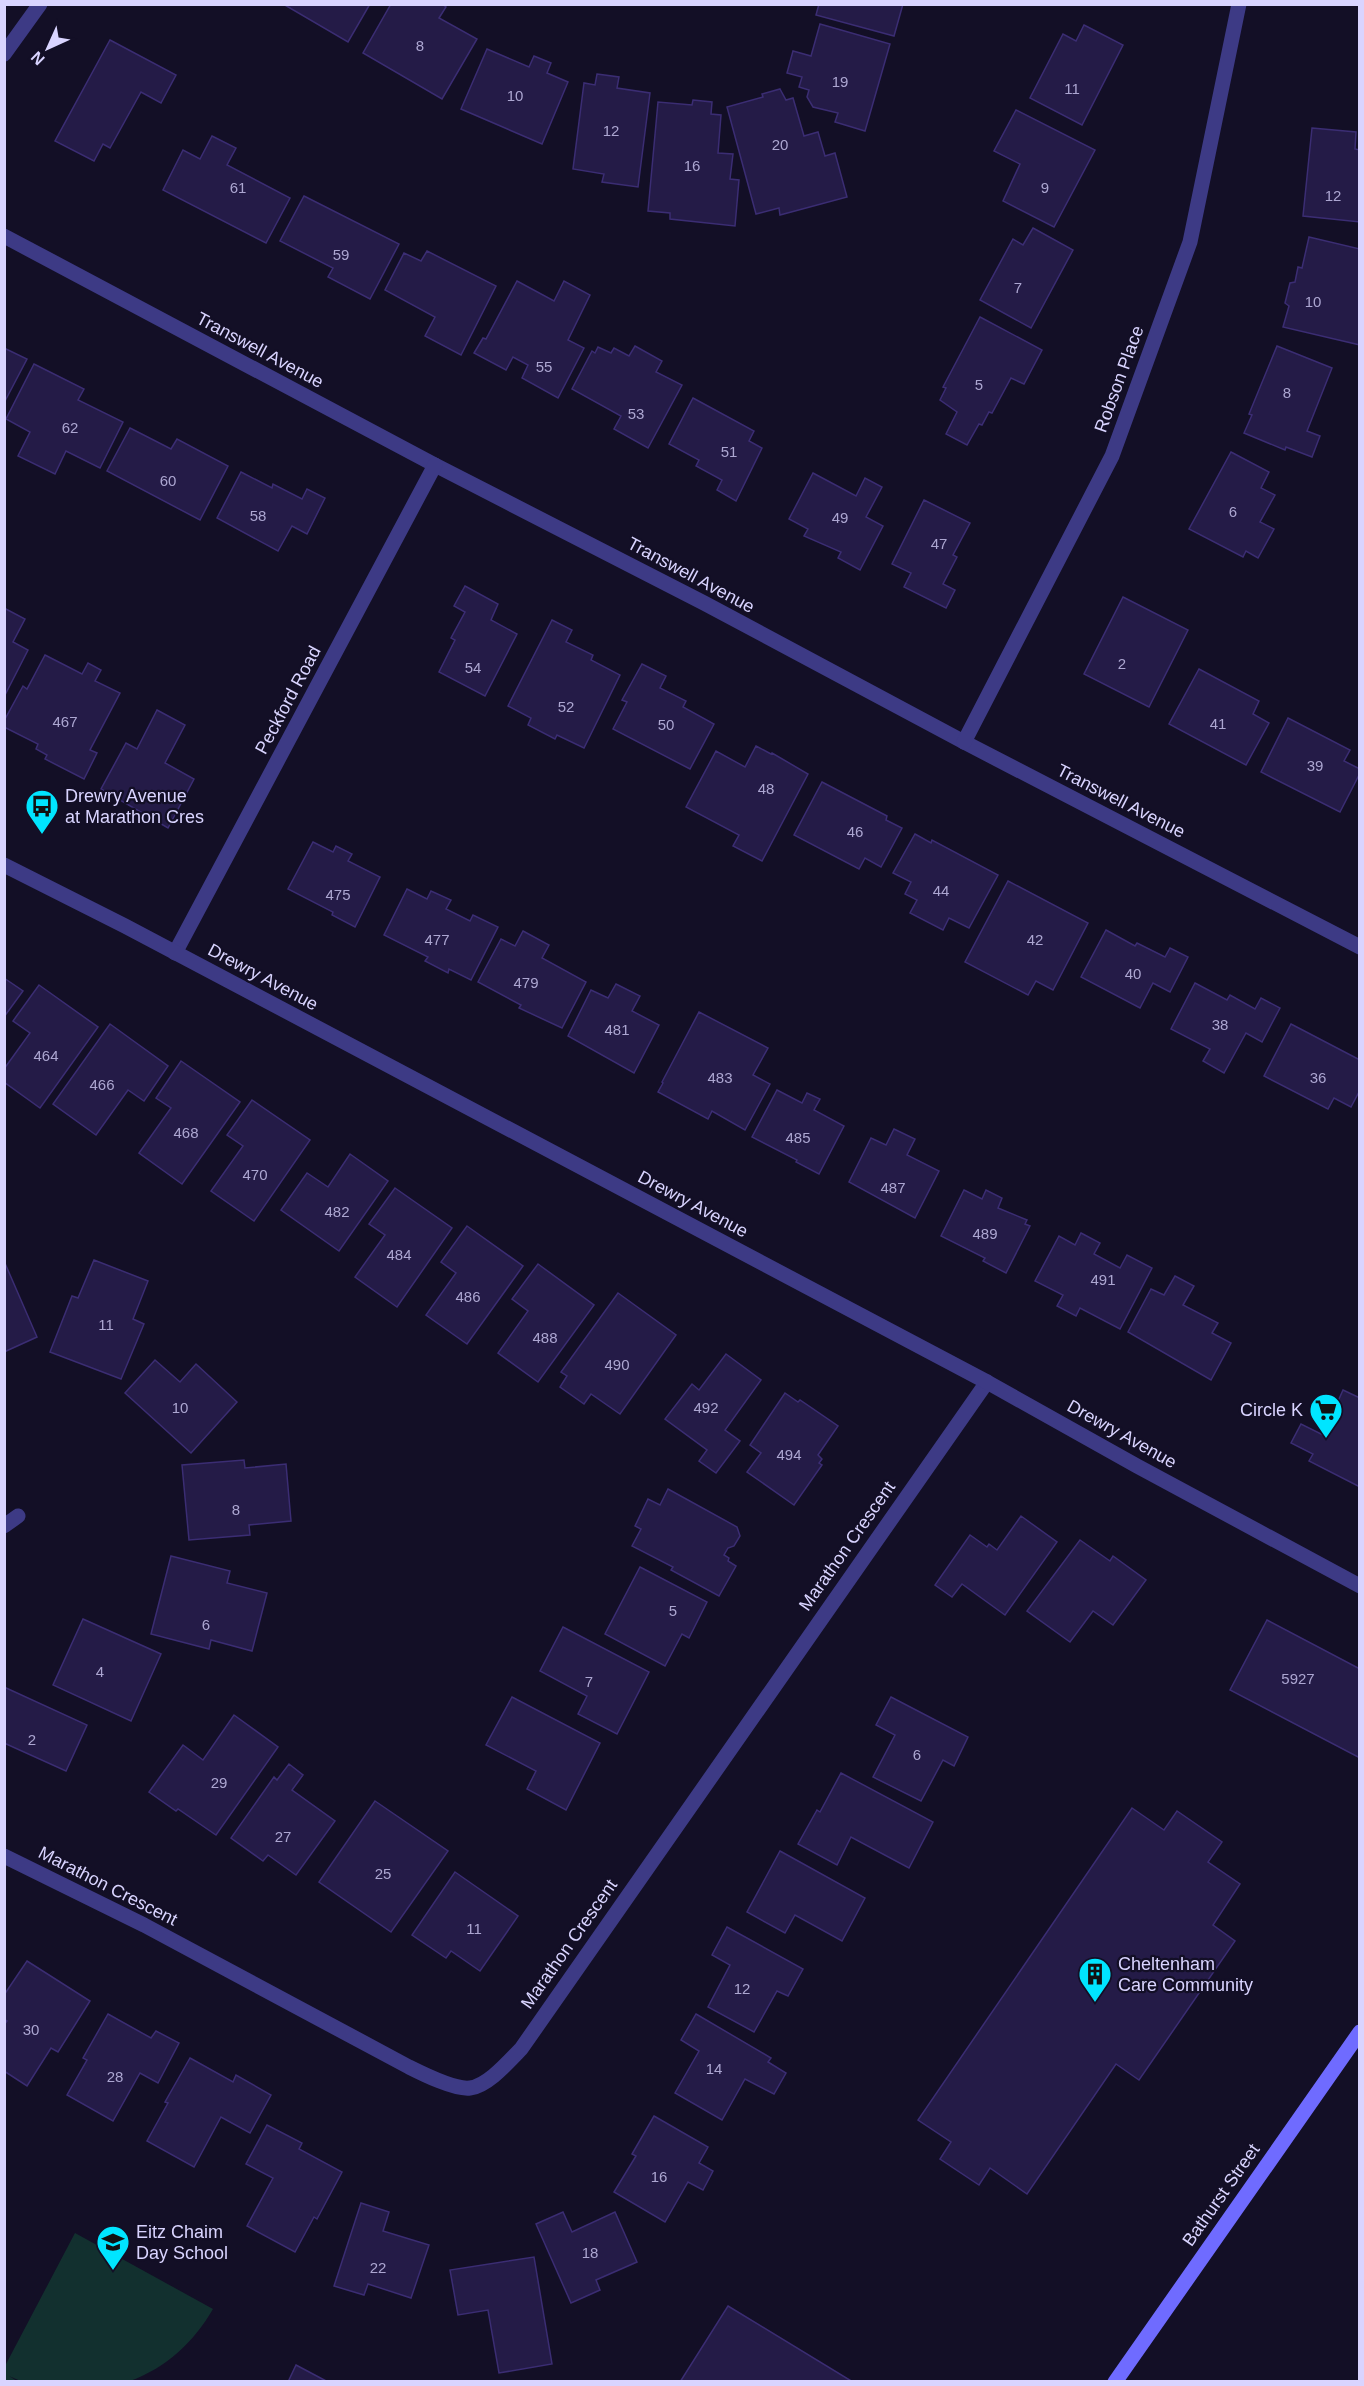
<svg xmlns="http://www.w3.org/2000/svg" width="1364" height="2386" viewBox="0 0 1364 2386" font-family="Helvetica,sans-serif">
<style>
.green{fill:#12302f}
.building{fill:#241b47;stroke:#3b2d73;stroke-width:1.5}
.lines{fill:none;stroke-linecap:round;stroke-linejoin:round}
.minor{stroke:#3d3a85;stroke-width:15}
.tertiary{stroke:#3d3a85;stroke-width:15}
.secondary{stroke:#6f6bff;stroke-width:15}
.labels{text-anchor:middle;stroke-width:4.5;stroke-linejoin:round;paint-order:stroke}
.number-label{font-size:15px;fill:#aca6d1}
.street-label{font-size:18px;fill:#d9d4ff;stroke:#130f26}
.poi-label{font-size:18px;fill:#d9d4ff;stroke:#130f26;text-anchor:start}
</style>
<rect width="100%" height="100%" fill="#130f26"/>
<path class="green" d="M75 2233 213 2309C194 2342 166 2368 130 2381L23 2382 9 2376 17 2381H5V2366Z"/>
<g class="building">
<polygon points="283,4 370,4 348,42"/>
<polygon points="391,4 442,4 446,7 439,18 477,39 442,99 363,53"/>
<polygon points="819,4 903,4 894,36 816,15"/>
<polygon points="820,24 890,44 865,131 835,122 838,113 813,107 807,97 809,90 799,87 802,77 787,73 793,51 811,56"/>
<polygon points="1084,25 1123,45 1082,125 1030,98 1063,34 1076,41"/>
<polygon points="110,40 176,75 161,103 141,92 110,148 103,144 94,161 55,141"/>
<polygon points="487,49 529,67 534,56 551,63 547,73 568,82 542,144 461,109"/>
<polygon points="597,74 619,77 617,88 650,93 638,187 602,182 604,174 573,169 584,83 595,85"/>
<polygon points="780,89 786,100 793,98 804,136 818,132 825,156 835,153 847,197 780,215 779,208 756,214 727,107 763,97 762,94"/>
<polygon points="693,100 712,102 711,114 721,115 718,153 733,154 730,179 739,180 735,226 670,219 670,213 648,211 658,102 692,105"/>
<polygon points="1016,110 1095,150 1054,227 1003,201 1020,164 994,151"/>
<polygon points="1312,128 1356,132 1355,149 1360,150 1360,222 1303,216"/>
<polygon points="212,136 236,148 227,165 290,198 266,243 163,190 183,150 200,159"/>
<polygon points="304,196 399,244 370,299 328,277 333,268 280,241"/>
<polygon points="1033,228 1073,250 1031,328 980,300 1013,239 1023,245"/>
<polygon points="1309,237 1360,249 1360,345 1283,327 1289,306 1285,303 1290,283 1295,282 1298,267 1302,268"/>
<polygon points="427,251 496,286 461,355 425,336 435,317 385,290 404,253 421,261"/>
<polygon points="517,281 554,301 564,281 590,295 568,340 584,348 558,398 522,378 528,365 513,357 506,370 474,353 483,338 486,339"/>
<polygon points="980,317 1042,350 1024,384 1011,378 992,413 989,412 982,425 979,424 967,445 946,434 957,412 940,400 946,388 943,387"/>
<polygon points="635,346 662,361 656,372 682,385 648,448 614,429 621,416 572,389 592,351 595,353 598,347 611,353 614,348 629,356"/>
<polygon points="1277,346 1332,368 1307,431 1320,436 1312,457 1286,447 1285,450 1244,433 1252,415 1249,414"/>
<polygon points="4,348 27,359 4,403"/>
<polygon points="34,364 84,389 78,400 123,422 100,468 66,451 55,474 18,456 30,432 6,419"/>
<polygon points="693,398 754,431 749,441 762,448 736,501 717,490 722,480 696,466 699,460 669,444"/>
<polygon points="130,428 171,449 177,439 228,466 200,520 107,471"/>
<polygon points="1231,452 1269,472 1261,488 1275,495 1260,522 1274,529 1258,558 1246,551 1243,557 1189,529"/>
<polygon points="241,472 272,488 273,484 302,499 307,489 325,498 307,534 292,526 278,551 217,518"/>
<polygon points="813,473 856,496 865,478 882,487 866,517 883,526 860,570 838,558 841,552 804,536 808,529 789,519"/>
<polygon points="924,500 970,523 953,555 957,557 943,584 955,590 946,608 904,587 911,573 892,564"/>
<polygon points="465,586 498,604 491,620 517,634 485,696 439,672 455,640 451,638 465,612 454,606"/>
<polygon points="1123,597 1188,630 1149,707 1084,674"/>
<polygon points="4,608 25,619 13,642 28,650 4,697"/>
<polygon points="552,620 572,630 566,642 593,655 591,660 620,675 584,748 557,735 555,739 528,725 531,718 508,706"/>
<polygon points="45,655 82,674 88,663 101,670 95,681 120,693 90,750 97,753 84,779 45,759 47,755 36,749 38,744 4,727 4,721 23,686 27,689"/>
<polygon points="642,664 666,676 660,688 686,701 683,707 714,724 690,769 613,729 627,702 622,700"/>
<polygon points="1199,669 1259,701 1253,714 1269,723 1246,765 1169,724"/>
<polygon points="157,710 185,725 165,763 194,779 168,828 101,789 126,743 137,749"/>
<polygon points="1288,718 1350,750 1344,761 1360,769 1360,773 1340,812 1261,772"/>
<polygon points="756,746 771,754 772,753 808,774 762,861 733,846 739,835 686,807 716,751 745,767"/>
<polygon points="822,782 887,816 886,820 902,828 881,867 865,858 859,869 794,835"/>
<polygon points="915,834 931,843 932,840 998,875 969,928 949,918 943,930 910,913 917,900 905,894 911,882 893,873"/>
<polygon points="313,842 333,852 336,846 352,854 348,861 380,877 355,927 332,915 333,912 288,889"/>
<polygon points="1008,881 1088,923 1053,990 1036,981 1028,995 965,962"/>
<polygon points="407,889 427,899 431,891 451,900 446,909 470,921 473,915 498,927 471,980 449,969 448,973 425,961 428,957 384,935"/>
<polygon points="1106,930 1135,946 1137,943 1165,957 1170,948 1188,957 1170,992 1153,983 1140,1008 1081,977"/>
<polygon points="523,931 549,945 542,958 586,982 562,1028 519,1008 521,1005 478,982 501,939 515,946"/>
<polygon points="4,978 23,991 4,1017"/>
<polygon points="1195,983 1227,1000 1230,995 1255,1009 1261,998 1280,1008 1262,1042 1246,1033 1224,1073 1203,1061 1210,1049 1171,1029"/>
<polygon points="616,984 640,996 632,1011 659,1025 634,1073 568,1036 591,990 608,998"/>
<polygon points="39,985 98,1027 40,1108 4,1082 4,1069 30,1033 13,1021"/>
<polygon points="699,1012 768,1048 753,1075 770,1084 745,1130 712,1111 708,1119 658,1092 663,1083 662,1082"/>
<polygon points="110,1024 168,1066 144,1101 128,1090 96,1135 53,1104"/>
<polygon points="1291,1024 1360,1060 1360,1090 1351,1107 1334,1098 1328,1109 1264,1076"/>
<polygon points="181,1061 240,1102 182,1184 139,1153 171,1108 156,1098"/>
<polygon points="777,1090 802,1103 807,1093 820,1099 814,1110 844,1126 819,1174 796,1162 797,1160 752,1137"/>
<polygon points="252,1100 310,1140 254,1221 211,1191 243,1146 227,1135"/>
<polygon points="894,1129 915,1139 907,1155 939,1171 915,1218 849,1182 871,1138 886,1145"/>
<polygon points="350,1154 388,1181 339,1251 281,1210 307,1173 328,1187"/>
<polygon points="395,1188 452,1228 397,1307 355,1277 385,1235 369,1224"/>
<polygon points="964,1190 982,1199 986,1190 1002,1198 998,1208 1027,1220 1025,1224 1030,1226 1006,1273 983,1261 985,1258 941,1236"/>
<polygon points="467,1226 523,1266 467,1344 426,1315 456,1273 441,1262"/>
<polygon points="1081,1233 1100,1243 1094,1254 1120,1268 1127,1255 1152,1268 1120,1329 1080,1308 1076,1316 1057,1306 1063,1295 1035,1281 1059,1236 1075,1245"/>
<polygon points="94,1260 148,1281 133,1319 144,1324 121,1379 50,1352 72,1296 78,1298"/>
<polygon points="4,1261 37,1337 4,1352"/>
<polygon points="538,1264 594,1305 538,1382 498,1353 528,1311 512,1299"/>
<polygon points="1175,1276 1194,1286 1183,1305 1218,1323 1212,1333 1231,1343 1211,1380 1128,1332 1151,1289 1164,1295"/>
<polygon points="618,1293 676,1335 620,1414 591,1394 584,1404 560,1387 567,1376 561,1372"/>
<polygon points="726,1354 761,1380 725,1430 740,1441 716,1473 699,1461 707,1450 665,1419 692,1384 699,1390"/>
<polygon points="155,1360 180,1382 196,1364 237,1402 191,1453 125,1393"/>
<polygon points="1343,1390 1360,1398 1360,1487 1309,1461 1313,1454 1291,1443 1301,1424 1323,1435"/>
<polygon points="785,1393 798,1402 800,1400 838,1426 818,1455 822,1459 819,1463 822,1465 794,1505 747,1472 761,1453 750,1445"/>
<polygon points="244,1460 245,1468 286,1464 291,1521 249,1525 250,1535 189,1540 182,1465"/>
<polygon points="668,1489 737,1527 740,1536 734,1546 728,1548 724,1555 729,1558 728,1561 736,1566 719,1596 671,1570 673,1567 632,1546 641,1529 635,1526 648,1499 660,1505"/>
<polygon points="1021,1516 1057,1542 1005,1615 962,1584 952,1597 935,1585 970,1535 987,1547 989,1544 997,1550"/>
<polygon points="1080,1540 1110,1561 1113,1556 1146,1580 1113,1625 1093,1611 1070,1642 1027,1611"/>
<polygon points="171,1556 230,1571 227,1583 267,1593 252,1651 211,1640 209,1649 151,1634"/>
<polygon points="640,1567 707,1602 689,1638 682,1634 665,1666 605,1634"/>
<polygon points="83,1619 161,1654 131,1721 53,1685"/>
<polygon points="1267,1620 1360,1669 1360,1758 1230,1690"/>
<polygon points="563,1627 649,1672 617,1734 578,1714 587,1696 540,1671"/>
<polygon points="4,1687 87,1725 66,1771 4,1743"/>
<polygon points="512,1697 600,1743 566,1810 527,1789 536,1771 486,1745"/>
<polygon points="891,1697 968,1737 954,1766 943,1760 921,1801 873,1777 895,1735 876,1725"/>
<polygon points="234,1715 278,1747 216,1835 178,1809 176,1811 149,1792 183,1745 203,1760"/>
<polygon points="289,1764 303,1775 292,1790 335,1821 296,1875 268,1855 263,1861 231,1838 274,1777 277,1780"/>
<polygon points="841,1773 933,1822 909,1868 851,1837 837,1865 798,1844 817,1810 820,1812"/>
<polygon points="375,1801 448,1851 391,1932 319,1882"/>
<polygon points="1132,1808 1164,1830 1177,1811 1222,1842 1208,1862 1240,1884 1213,1925 1235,1941 1139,2080 1116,2064 1027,2194 990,2168 979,2185 940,2159 951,2142 918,2120"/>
<polygon points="780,1851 865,1898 842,1941 795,1915 785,1933 747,1912"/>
<polygon points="455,1872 518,1916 480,1971 451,1951 446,1958 412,1935"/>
<polygon points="727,1927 803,1969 788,1996 777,1991 754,2032 708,2007 730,1965 712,1955"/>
<polygon points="27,1961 90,2001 58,2052 51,2048 27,2086 4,2071 4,2025 7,2021 4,2019 4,1995"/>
<polygon points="108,2014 151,2038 156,2031 179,2043 158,2083 140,2073 113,2121 67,2095 87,2060 83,2058"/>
<polygon points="696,2014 771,2058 768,2062 786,2073 774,2094 745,2079 722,2120 675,2093 699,2051 681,2040"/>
<polygon points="190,2058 233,2082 236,2075 271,2095 250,2133 221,2117 194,2167 147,2141 168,2103 165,2102"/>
<polygon points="654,2116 708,2147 699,2163 713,2171 703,2190 688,2182 665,2222 614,2192 636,2156 632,2154"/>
<polygon points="267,2125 302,2143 299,2149 342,2172 317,2219 314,2217 295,2252 247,2226 273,2178 246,2164"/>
<polygon points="361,2203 389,2212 383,2231 429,2245 411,2298 368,2284 364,2295 334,2286"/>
<polygon points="563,2212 572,2232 615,2212 637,2262 596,2280 600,2290 571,2303 536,2224"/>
<polygon points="534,2257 552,2364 499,2373 488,2310 458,2315 450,2270"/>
<polygon points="728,2306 853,2382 680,2382"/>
<polygon points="296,2365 328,2382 288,2382"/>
</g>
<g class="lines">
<g class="minor">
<polyline points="4,54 40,4"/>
<polyline points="4,236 435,465 704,603 964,742 1360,947"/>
<polyline points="964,742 1112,456 1190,242 1239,4"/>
<polyline points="175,953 435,465"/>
<polyline points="4,1526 18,1516"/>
<path d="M4 1856 144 1925 409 2067C423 2074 455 2090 470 2088 488 2086 509 2061 521 2049L987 1382"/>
</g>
<polyline class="tertiary" points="4,865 125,926 987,1382 1137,1466 1360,1586"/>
<polyline class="secondary" points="1115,2382 1360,2032"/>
</g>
<defs>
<symbol id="bus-pin" viewBox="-11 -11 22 30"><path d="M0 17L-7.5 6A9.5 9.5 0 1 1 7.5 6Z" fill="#00e5ff" stroke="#130f26"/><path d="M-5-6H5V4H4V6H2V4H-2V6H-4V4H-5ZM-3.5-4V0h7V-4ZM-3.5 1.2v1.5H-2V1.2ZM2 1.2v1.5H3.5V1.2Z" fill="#111"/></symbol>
<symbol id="supermarket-pin" viewBox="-11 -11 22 30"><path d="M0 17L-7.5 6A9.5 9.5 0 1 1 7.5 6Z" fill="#00e5ff" stroke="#130f26"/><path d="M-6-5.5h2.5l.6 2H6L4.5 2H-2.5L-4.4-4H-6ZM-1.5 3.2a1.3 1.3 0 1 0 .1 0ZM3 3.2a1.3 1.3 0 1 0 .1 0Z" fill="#111"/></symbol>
<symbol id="building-pin" viewBox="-11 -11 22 30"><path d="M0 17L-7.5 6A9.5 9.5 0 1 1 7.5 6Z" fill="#00e5ff" stroke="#130f26"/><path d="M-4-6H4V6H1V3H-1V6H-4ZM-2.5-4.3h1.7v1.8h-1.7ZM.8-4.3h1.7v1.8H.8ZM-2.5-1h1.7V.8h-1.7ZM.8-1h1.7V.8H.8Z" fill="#111"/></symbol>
<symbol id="school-pin" viewBox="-11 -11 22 30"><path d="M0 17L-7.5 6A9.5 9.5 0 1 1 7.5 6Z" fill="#00e5ff" stroke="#130f26"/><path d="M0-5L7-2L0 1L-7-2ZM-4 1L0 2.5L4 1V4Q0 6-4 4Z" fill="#111"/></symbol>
</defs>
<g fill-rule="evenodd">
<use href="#bus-pin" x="23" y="787" width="38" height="52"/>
<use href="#supermarket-pin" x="1307" y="1391" width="38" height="52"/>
<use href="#building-pin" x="1076" y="1955" width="38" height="52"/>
<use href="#school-pin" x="94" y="2223" width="38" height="52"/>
</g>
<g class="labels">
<g class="number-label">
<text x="420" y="51">8</text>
<text x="840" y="87">19</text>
<text x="1072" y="94">11</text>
<text x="515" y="101">10</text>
<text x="611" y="136">12</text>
<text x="780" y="150">20</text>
<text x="692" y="171">16</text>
<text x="238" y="193">61</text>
<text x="1045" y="193">9</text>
<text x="1333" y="201">12</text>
<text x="341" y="260">59</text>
<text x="1018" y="293">7</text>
<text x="1313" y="307">10</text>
<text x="544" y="372">55</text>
<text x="979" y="390">5</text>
<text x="1287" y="398">8</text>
<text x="636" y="419">53</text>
<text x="70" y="433">62</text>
<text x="729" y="457">51</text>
<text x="168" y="486">60</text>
<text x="1233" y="517">6</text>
<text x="258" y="521">58</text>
<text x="840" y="523">49</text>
<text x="939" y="549">47</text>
<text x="1122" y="669">2</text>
<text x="473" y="673">54</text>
<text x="566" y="712">52</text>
<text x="65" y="727">467</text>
<text x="1218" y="729">41</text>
<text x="666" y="730">50</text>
<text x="1315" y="771">39</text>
<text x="766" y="794">48</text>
<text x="855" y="837">46</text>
<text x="941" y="896">44</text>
<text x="338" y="900">475</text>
<text x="437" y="945">477</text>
<text x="1035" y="945">42</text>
<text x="1133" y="979">40</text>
<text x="526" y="988">479</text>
<text x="1220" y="1030">38</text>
<text x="617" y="1035">481</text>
<text x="46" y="1061">464</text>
<text x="720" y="1083">483</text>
<text x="1318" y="1083">36</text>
<text x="102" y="1090">466</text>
<text x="186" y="1138">468</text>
<text x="798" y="1143">485</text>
<text x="255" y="1180">470</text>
<text x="893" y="1193">487</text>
<text x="337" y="1217">482</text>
<text x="985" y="1239">489</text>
<text x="399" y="1260">484</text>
<text x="1103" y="1285">491</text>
<text x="468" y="1302">486</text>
<text x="106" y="1330">11</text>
<text x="545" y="1343">488</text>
<text x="617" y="1370">490</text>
<text x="180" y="1413">10</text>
<text x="706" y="1413">492</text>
<text x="789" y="1460">494</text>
<text x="236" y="1515">8</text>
<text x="673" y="1616">5</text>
<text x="206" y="1630">6</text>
<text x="100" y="1677">4</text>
<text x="1298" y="1684">5927</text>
<text x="589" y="1687">7</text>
<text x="32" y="1745">2</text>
<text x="917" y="1760">6</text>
<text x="219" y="1788">29</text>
<text x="283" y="1842">27</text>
<text x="383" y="1879">25</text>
<text x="474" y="1934">11</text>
<text x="742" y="1994">12</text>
<text x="31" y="2035">30</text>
<text x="714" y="2074">14</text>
<text x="115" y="2082">28</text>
<text x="659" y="2182">16</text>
<text x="590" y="2258">18</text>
<text x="378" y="2273">22</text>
</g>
<g class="street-label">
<text transform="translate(260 350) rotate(28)" y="6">Transwell Avenue</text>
<text transform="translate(1119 379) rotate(-70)" y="6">Robson Place</text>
<text transform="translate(691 575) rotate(28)" y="6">Transwell Avenue</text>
<text transform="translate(288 700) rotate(-62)" y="6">Peckford Road</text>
<text transform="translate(1121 801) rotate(27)" y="6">Transwell Avenue</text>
<text transform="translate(263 977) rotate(28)" y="6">Drewry Avenue</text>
<text transform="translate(693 1204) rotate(28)" y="6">Drewry Avenue</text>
<text transform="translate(1122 1434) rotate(29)" y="6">Drewry Avenue</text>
<text transform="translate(847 1546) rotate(-55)" y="6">Marathon Crescent</text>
<text transform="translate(108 1886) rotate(27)" y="6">Marathon Crescent</text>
<text transform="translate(569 1944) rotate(-55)" y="6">Marathon Crescent</text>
<text transform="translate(1221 2195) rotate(-55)" y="6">Bathurst Street</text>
</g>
<g class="poi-label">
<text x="65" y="802">Drewry Avenue<tspan x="65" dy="21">at Marathon Cres</tspan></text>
<text x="1303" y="1416" text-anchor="end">Circle K</text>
<text x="1118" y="1970">Cheltenham<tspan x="1118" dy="21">Care Community</tspan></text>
<text x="136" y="2238">Eitz Chaim<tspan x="136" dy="21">Day School</tspan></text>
</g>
</g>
<rect width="1364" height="2386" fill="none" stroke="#d9d4ff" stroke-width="12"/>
<g transform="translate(48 48) rotate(225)" stroke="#130f26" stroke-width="4.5" paint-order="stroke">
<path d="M0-4.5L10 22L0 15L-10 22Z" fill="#d9d4ff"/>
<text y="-9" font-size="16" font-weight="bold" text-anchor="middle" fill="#d9d4ff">N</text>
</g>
</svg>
